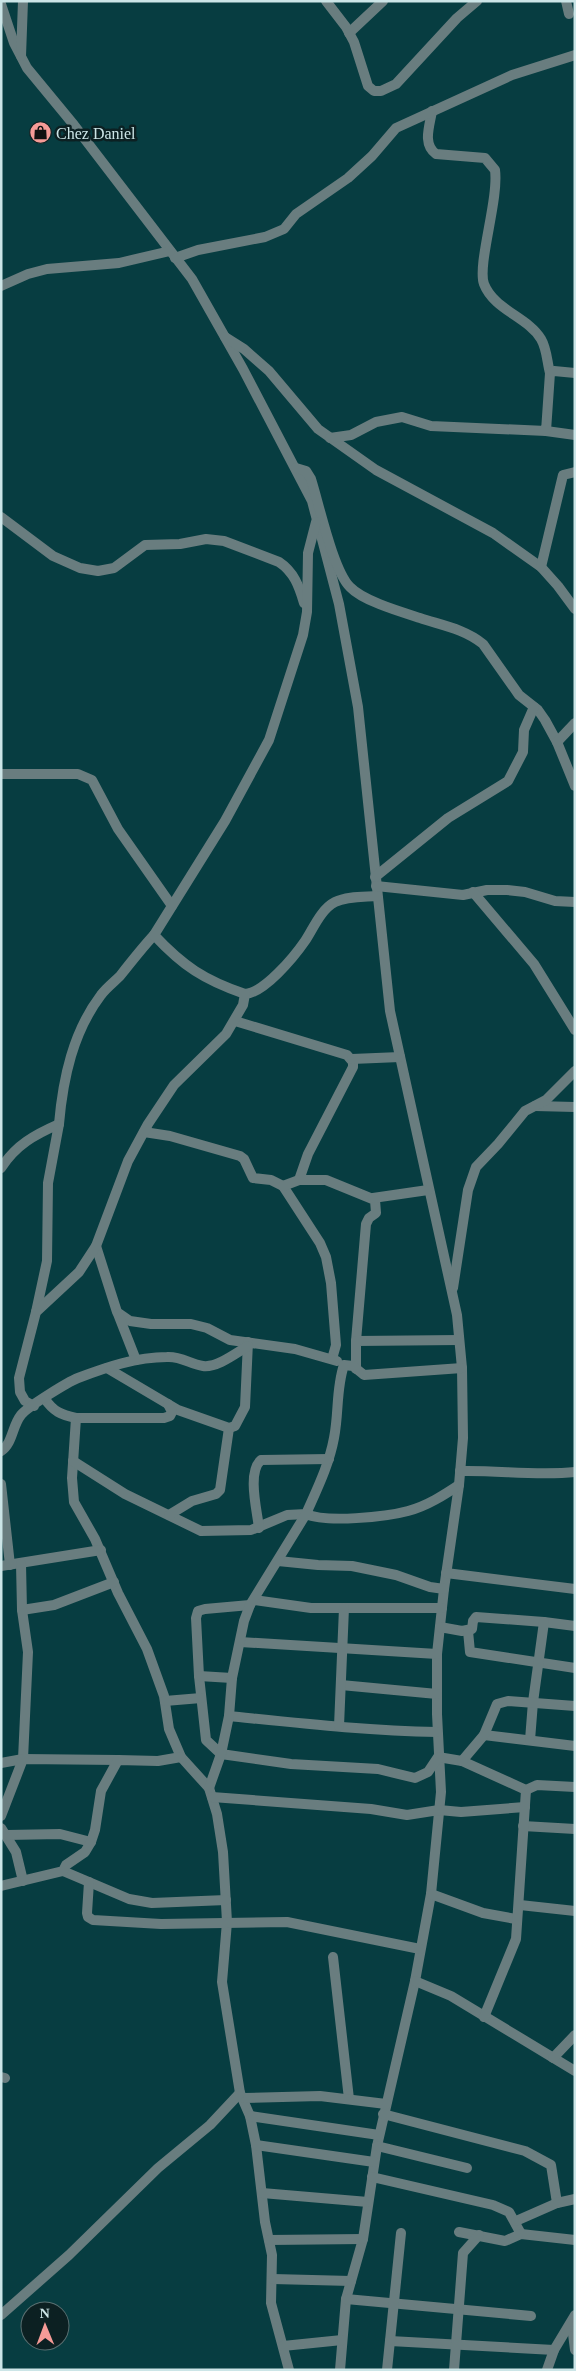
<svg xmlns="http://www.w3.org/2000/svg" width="576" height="2371" viewBox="0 0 576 2371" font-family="'Times New Roman',serif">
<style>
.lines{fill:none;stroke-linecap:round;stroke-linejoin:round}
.minor{stroke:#697d7f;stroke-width:10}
.labels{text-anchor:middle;stroke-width:5;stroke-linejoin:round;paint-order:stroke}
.poi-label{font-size:16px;fill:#cce5e7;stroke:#0c2022;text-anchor:start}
</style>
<rect width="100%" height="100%" fill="#073d41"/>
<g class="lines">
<g class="minor">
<polyline points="326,1 346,27 354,42 368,86 374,91 381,91 396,84 457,18 477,1"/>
<polyline points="566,1 569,14"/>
<polyline points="1,4 14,43 27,68 74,125 192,279 243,369 312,501 339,604 358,707 390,1011 457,1315 462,1368 463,1438 459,1485 444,1589 437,1654 437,1714 441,1792 431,1894 415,1981 377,2146 363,2239 346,2299 340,2370"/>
<polyline points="349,33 383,1"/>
<polyline points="21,56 23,1"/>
<path d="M432 111C430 125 422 144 436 154L485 158 495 170C499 199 477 265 484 284 494 310 528 317 541 339 547 349 547 362 550 373"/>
<polyline points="175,258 198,250 265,237 284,229 296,214 348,178 372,156 396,128 512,75 575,55"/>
<polyline points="1,286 28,274 47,269 119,263 170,251"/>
<polyline points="225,337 244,349 269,371 318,429 376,470 493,533 541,567 558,586 575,609"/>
<polyline points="546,431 575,435"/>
<polyline points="330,438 351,435 376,422 402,417 431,426 546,431 550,373 554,371 575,373"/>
<path d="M296 468 306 471 311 479C319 504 333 570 350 587 363 601 401 612 420 618 441 625 465 629 483 644L519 695 538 710 545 720 557 742 575 786"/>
<path d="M1 517 53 556 80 568 98 571 114 568 145 545 180 544 206 539 224 541 279 562C294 572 299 586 304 603"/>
<polyline points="541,567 563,475 575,472"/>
<polyline points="557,742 575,723"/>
<polyline points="1,774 78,774 92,780 118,829 172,906"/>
<polyline points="375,877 448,818 508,781 523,752 524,730 534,707"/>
<polyline points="376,886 463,895 487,890 507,890 525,892 555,901 575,902"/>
<polyline points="473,892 534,964 575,1030"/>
<path d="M245 994C264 993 294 957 305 941 313 929 321 909 335 902 347 896 364 897 377 896"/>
<polyline points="235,1021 347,1055 353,1062 353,1067 308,1154 299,1180"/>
<polyline points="352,1059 400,1057"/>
<polyline points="535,1106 575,1107"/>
<path d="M59 1124C63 1078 73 1032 101 995 106 988 114 982 120 976 131 962 142 948 154 935"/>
<polyline points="144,1132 170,1136 240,1156 244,1159 253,1178 271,1180 283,1186 320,1243 326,1257 331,1283 336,1345 332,1359"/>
<path d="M1 1168C16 1145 34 1135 59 1124L48 1183 47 1261 36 1312"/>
<polyline points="283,1186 299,1180 326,1180 375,1200 376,1213 369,1218 366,1224 356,1341"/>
<polyline points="373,1198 428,1190"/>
<polyline points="96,1246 117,1312 130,1321 151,1324 191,1324 207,1328 230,1340 295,1349 337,1361"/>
<polyline points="453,1288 468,1190 476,1167 498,1144 525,1111 546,1100 575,1071"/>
<polyline points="118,1314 136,1360"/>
<polyline points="107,1368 178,1410 229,1428 235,1426 245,1407 248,1342"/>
<polyline points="356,1369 356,1341 459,1340"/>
<path d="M45 1399C53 1411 61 1415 76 1418H164L170 1416 172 1412 168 1404"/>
<path d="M34 1406 25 1401 20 1392 19 1378 36 1312 79 1272 96 1246 128 1161 148 1124 174 1085 226 1034 243 1005 245 994C204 980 183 966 154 935L225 821 269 740 303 635 307 612 308 553 316 522"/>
<polyline points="76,1418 72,1478 74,1502 95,1539 118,1593 147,1649 164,1696 169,1729 181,1757 209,1788 217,1814 223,1852 227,1922 222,1982 240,2093 250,2116 256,2145 265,2222 272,2255 271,2303 289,2370"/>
<path d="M1 1451C13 1443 12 1426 21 1415 27 1407 68 1382 78 1378 107 1367 136 1357 167 1357 181 1356 190 1364 203 1366 217 1368 236 1353 248 1346"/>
<path d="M73 1461 125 1494 201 1531 251 1530 287 1515 306 1514C317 1489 329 1465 334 1438 339 1413 336 1388 344 1365L353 1366 364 1375 462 1368"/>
<path d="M460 1471C499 1470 536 1476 575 1472"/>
<polyline points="1,1484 10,1565"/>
<polyline points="169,1515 192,1501 216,1494 220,1490 229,1428"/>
<path d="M259 1528C257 1510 247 1472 261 1460L329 1459"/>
<polyline points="278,1561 318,1565 352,1566 396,1575 430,1587 444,1589"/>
<polyline points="1,1566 101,1550"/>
<polyline points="446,1573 575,1589"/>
<polyline points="254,1600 311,1608 442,1608"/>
<polyline points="250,1605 205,1609 198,1611 196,1618 199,1676 206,1740 221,1754 291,1764 378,1769 415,1778 428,1772 438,1757 462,1761 526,1790 537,1785 575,1787"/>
<polyline points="22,1610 54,1605 114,1582"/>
<polyline points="440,1627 462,1631 472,1629 473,1621 476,1617 544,1622 575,1626"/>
<polyline points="468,1631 470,1652 575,1668"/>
<polyline points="240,1642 437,1654"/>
<polyline points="199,1676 232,1678"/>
<polyline points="341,1685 437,1694"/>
<polyline points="165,1701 201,1698"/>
<path d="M229 1716C298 1723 368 1731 437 1732"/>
<polyline points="339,1726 344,1608"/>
<polyline points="484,1735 575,1746"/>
<polyline points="530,1740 533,1702 544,1622"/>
<polyline points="462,1761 484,1735 497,1704 508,1701 575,1706"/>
<polyline points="1,1763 23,1759 28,1652 22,1610 21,1564"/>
<path d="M209 1788 221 1754 229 1716 232 1678 244 1621 250 1605 306 1514C326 1523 386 1517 408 1511 427 1506 444 1495 459 1485"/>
<polyline points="212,1797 371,1809 407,1815 439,1810 461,1812 525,1807"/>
<polyline points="1,1816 23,1759 118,1760"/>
<polyline points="523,1826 575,1829"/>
<polyline points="1,1828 16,1852 23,1881"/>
<polyline points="7,1835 60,1834 91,1842"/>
<polyline points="63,1871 129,1899 152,1903 226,1900"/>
<polyline points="89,1882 87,1913 88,1917 93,1920 161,1924 287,1922 420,1949"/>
<polyline points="1,1886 63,1871 66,1865 85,1852 91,1842 95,1830 101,1791 118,1760 158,1761 181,1757"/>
<polyline points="431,1894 483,1913 516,1919"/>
<polyline points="520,1905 575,1911"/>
<polyline points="333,1957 349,2099"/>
<polyline points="415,1981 451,1996 575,2071"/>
<polyline points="484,2017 516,1939 526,1790"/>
<polyline points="553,2058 575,2035"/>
<polyline points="1,2077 5,2078"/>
<polyline points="244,2098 320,2096 386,2104"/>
<polyline points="383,2114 525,2151 551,2165 557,2203"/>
<polyline points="250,2116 379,2135"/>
<polyline points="256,2145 374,2162"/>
<polyline points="377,2146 467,2168"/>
<polyline points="372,2177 493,2205 509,2212 521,2234"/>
<polyline points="262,2193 368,2202"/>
<polyline points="516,2221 557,2203 575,2199"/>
<polyline points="459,2232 505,2241 521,2234 575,2240"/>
<polyline points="269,2240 363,2239"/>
<polyline points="273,2279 351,2281"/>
<polyline points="346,2299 531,2316"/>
<polyline points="1,2315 69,2255 158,2168 210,2125 240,2093"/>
<polyline points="575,2331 573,2334 575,2350"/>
<polyline points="390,2341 554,2350"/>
<polyline points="283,2346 342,2340"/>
<polyline points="387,2370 401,2233"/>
<polyline points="454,2370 463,2253 479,2235"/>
<polyline points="547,2370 554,2350 575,2315"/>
</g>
</g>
<defs>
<symbol id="shop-disc" viewBox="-11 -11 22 22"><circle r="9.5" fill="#f59b97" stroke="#0c2022"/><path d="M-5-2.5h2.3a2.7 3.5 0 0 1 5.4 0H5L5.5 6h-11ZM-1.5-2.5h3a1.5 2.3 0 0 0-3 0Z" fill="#111"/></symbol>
</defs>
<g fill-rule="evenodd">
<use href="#shop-disc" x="28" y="120" width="25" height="25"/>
</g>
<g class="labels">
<g class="poi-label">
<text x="56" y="139">Chez Daniel</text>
</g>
</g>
<rect width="576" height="2371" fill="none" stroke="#cce5e7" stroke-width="5"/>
<g transform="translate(45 2326) rotate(359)"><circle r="24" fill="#0c2022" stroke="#596f71"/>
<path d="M0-4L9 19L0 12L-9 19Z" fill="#f59b97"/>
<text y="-8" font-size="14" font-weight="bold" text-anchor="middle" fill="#cce5e7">N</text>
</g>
</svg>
